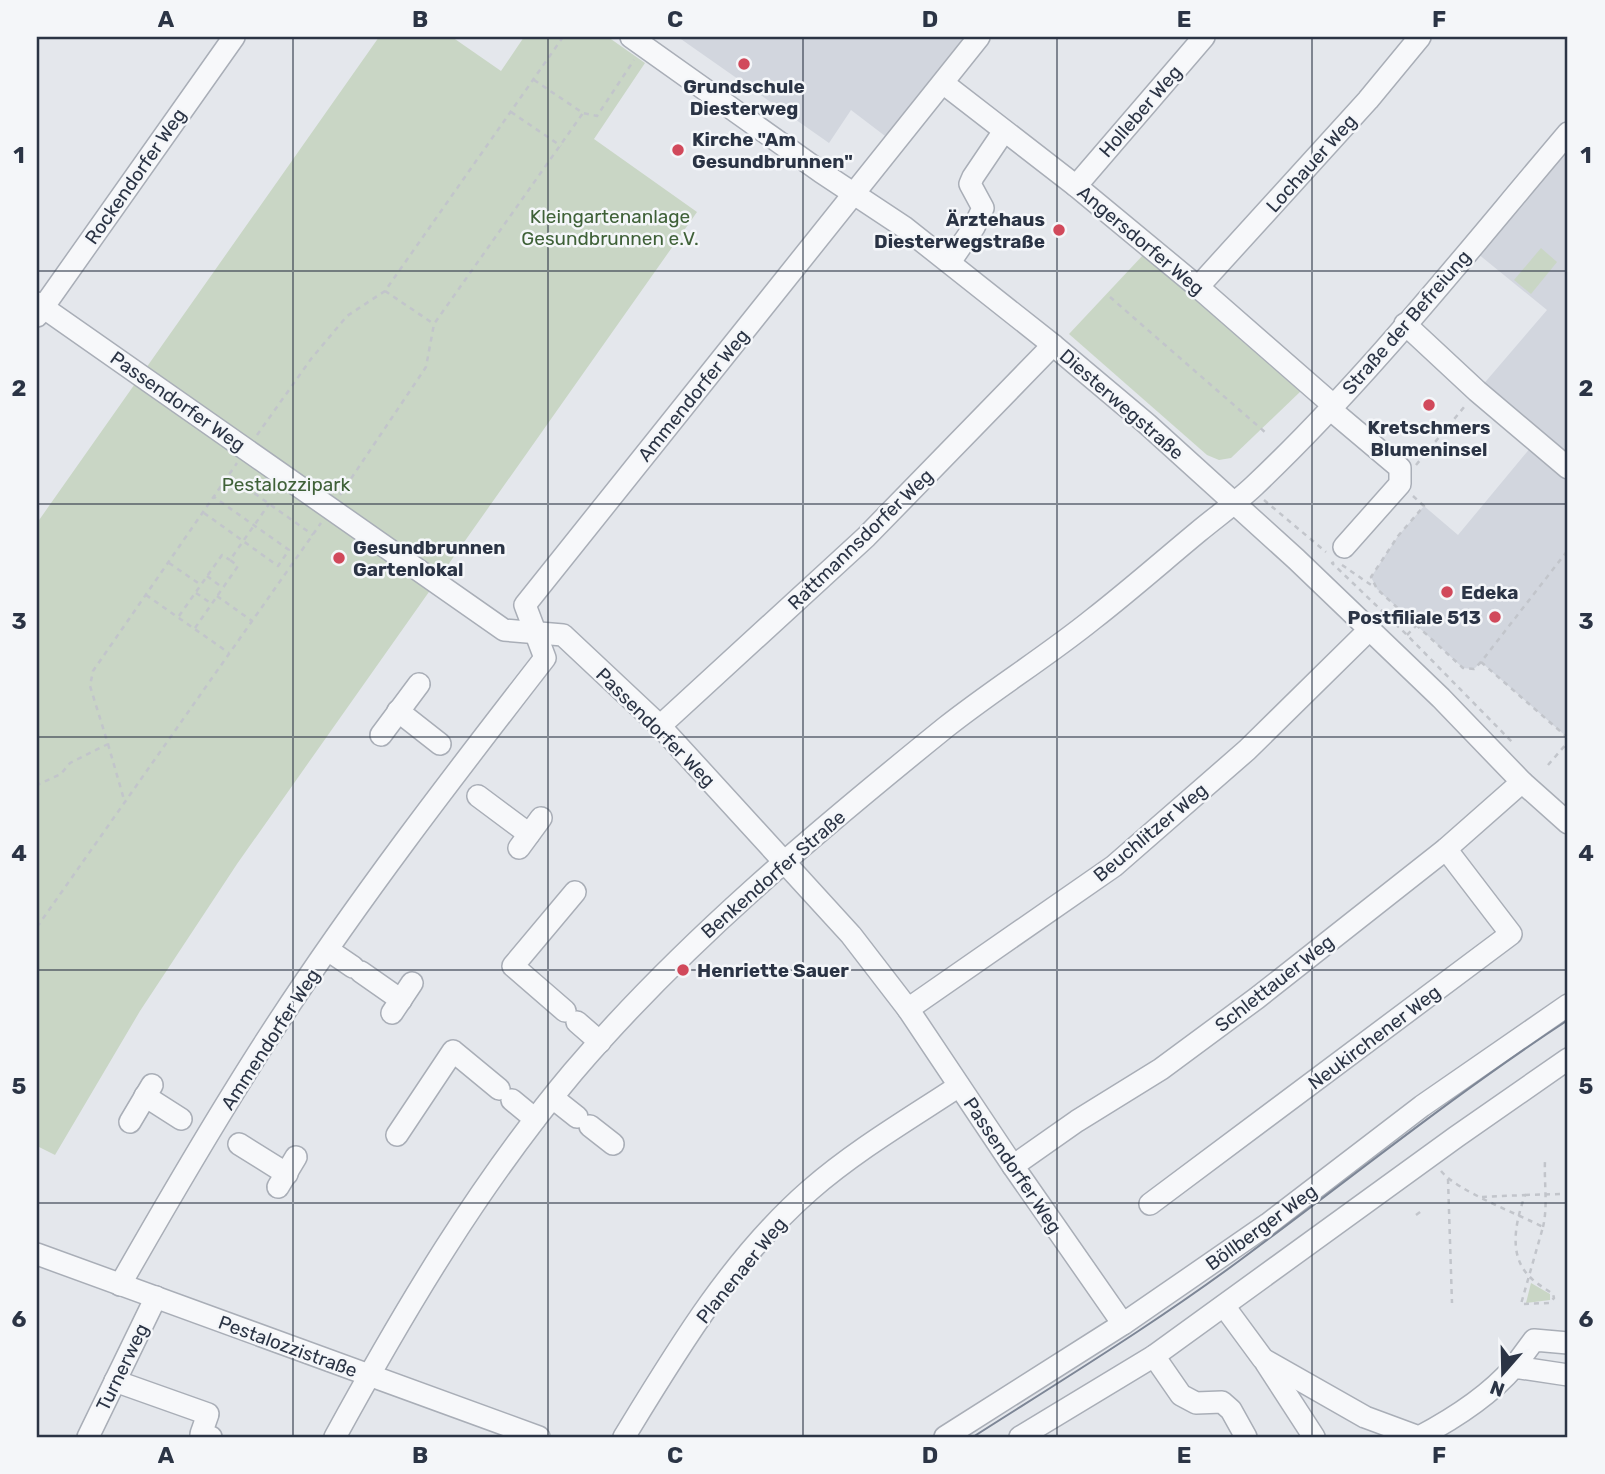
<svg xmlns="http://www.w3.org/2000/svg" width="1605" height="1474" viewBox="0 0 1605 1474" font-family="Rubik,sans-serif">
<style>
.built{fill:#d2d6de}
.green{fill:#c9d6c5}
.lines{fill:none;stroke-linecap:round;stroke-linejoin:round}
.minor-casing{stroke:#a9aeb7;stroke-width:24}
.path{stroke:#c2c5cb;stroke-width:2.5;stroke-dasharray:5 5;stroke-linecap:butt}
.minor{stroke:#f7f8fa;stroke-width:21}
.tram{stroke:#7d8696;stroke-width:2}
.grid{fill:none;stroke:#2b3445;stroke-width:2;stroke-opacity:0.55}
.poi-dot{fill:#d1495b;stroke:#f4f6f9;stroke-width:2.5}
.labels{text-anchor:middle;stroke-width:5;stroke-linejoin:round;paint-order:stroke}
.poi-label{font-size:19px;font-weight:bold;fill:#2b3445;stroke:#f4f6f9;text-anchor:start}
.street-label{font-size:19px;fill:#2b3445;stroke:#f4f6f9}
.park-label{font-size:19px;fill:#3f6138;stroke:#f4f6f9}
.neatline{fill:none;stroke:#2b3445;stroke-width:2.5}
.grid-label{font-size:23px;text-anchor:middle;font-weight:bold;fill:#2b3445}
</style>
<rect width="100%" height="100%" fill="#e4e7ec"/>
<g class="built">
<polygon points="678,37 969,37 889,139 851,110 829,143"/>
<polygon points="1568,137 1568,456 1481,387 1547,310 1472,249"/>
<polygon points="1536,441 1568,468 1568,738 1481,662 1474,669 1463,668 1377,589 1371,577 1398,536 1424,506 1458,535"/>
</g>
<g class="green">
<polygon points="379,37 452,37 501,71 524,37 608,37 645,63 594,139 697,212 237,864 140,1011 55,1155 37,1146 37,523"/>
<polygon points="1541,248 1557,262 1531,294 1514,280"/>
<polygon points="1144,254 1302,390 1231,458 1219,460 1207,455 1069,334"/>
<polygon points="1531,1283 1550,1294 1550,1300 1526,1303"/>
</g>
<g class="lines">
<defs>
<g id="minor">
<polyline points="631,37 821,172 904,227 1053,345 1147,424 1296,559 1441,698 1522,782 1568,823"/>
<polyline points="943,83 1076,186 1198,287 1333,405"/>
<polyline points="1076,186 1204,37"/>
<polyline points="950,262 974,227 983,208 970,184 973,177 1004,131"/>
<polyline points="1198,287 1368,100 1420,37"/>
<polyline points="37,303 504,630 563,635 660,726 851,935 908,1009 1013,1166 1123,1324"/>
<polyline points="37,316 234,37"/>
<polyline points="1405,324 1477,391 1568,468"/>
<polyline points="1330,409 1400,468 1400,484 1344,547"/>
<polyline points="398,711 440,744"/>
<polyline points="660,726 866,537 1053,345"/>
<polyline points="381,735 419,684"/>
<polyline points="478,796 529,834"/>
<polyline points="519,848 541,818"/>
<polyline points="328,950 353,967"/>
<polyline points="361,972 401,1000"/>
<polyline points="908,1009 1114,866 1247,750 1370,629"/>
<polyline points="565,1011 513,966 575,892"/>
<polyline points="392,1013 412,983"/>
<polyline points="577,1022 600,1042"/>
<polyline points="145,1096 181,1119"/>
<polyline points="553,1098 577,1117"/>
<polyline points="512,1100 535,1119"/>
<polyline points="130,1122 152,1085"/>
<polyline points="590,1126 613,1144"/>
<polyline points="397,1135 453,1051 499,1089"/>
<polyline points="239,1144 287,1174"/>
<polyline points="1013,1166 1077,1121 1161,1069 1257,998 1446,849 1522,782"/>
<polyline points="278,1187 296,1157"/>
<polyline points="1150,1204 1511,934 1446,849"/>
<polyline points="37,1254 539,1437"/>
<path d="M120 1285C169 1199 219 1113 273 1030 357 901 451 779 545 658L525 605 979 37"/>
<path d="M1224 1306 1263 1359 1365 1417 1419 1437C1453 1419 1489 1396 1514 1367L1568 1375"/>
<polyline points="1154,1356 1181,1395 1196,1403 1222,1402 1231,1410 1246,1437"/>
<polyline points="1266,1363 1314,1437"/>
<polyline points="1514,1367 1534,1340 1568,1343"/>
<polyline points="115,1381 208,1414 201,1434 211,1437"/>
<polyline points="88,1437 156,1297"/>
<path d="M335 1437C405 1309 479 1184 573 1072 683 943 815 833 946 727 994 689 1046 657 1093 619 1129 591 1163 561 1198 532 1216 517 1237 502 1254 486 1368 378 1467 252 1568 133"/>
<path d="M624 1437C677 1350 732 1258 810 1190 856 1150 909 1119 959 1086"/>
<polyline points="945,1437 1123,1324 1268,1224 1422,1106 1568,1005"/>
<polyline points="1020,1437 1154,1356 1456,1137 1568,1059"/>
</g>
</defs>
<use href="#minor" class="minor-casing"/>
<g class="path">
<polyline points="534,80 583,113 597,116 634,60"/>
<polyline points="511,112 561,146"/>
<polyline points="385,291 434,324"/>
<polyline points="1110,297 1266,433"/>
<polyline points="257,435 311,359 347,316 385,291 563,37"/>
<polyline points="1416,465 1465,406"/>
<polyline points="230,476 313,535"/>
<polyline points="340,495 426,367 434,324 583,113"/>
<polyline points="1413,496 1424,506 1398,536 1371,577 1377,589 1463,668 1474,669 1481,662 1568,550"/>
<polyline points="1264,500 1326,552"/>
<polyline points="204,513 278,566 289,550 214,497"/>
<polyline points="1334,562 1332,563 1407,635 1514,744"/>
<polyline points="169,563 201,585"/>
<polyline points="1342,565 1374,587"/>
<polyline points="207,576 223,588"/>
<polyline points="196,593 212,604"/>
<polyline points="146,595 229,653"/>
<polyline points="217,596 252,621"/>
<polyline points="179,616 222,555 230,560"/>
<polyline points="195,628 238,566 230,560 269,504"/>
<polyline points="1407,635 1417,625"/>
<polyline points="1481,662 1568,738"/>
<polyline points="108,744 125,803"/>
<polyline points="1548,765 1568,742"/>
<polyline points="37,787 39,784 61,774 70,763 108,744 90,686 93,671 237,463"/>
<polyline points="37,927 321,523"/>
<path d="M1441 1171C1457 1191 1518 1214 1543 1227L1521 1304 1549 1303 1554 1298 1553 1294C1546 1289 1537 1284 1531 1278 1507 1256 1516 1221 1525 1195L1482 1197"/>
<polyline points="1448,1179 1452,1303"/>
<polyline points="1525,1195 1560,1194"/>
<polyline points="1416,1215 1423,1210"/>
<path d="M1543 1227C1548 1206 1544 1183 1545 1161"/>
</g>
<use href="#minor" class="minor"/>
<path class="tram" d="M973 1437C1067 1377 1162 1319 1251 1252 1356 1174 1458 1092 1568 1020"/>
</g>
<path class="grid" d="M293 37V1437M548 37V1437M803 37V1437M1057 37V1437M1312 37V1437M37 271H1568M37 504H1568M37 737H1568M37 970H1568M37 1203H1568"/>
<g class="poi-dot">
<circle cx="744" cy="64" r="7"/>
<circle cx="678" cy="150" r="7"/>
<circle cx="1059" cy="230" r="7"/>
<circle cx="1429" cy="405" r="7"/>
<circle cx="339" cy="558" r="7"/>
<circle cx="1447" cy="592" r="7"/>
<circle cx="1495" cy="617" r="7"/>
<circle cx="683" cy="970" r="7"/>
</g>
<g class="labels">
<g class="poi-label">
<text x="744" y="93" text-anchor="middle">Grundschule<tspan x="744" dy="22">Diesterweg</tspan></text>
<text x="692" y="146">Kirche "Am<tspan x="692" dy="22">Gesundbrunnen"</tspan></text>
<text x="1045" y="226" text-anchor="end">Ärztehaus<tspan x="1045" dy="22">Diesterwegstraße</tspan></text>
<text x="1429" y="434" text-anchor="middle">Kretschmers<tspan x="1429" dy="22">Blumeninsel</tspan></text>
<text x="353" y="554">Gesundbrunnen<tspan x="353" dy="22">Gartenlokal</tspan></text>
<text x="1461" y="599">Edeka</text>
<text x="1481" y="624" text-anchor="end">Postfiliale 513</text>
<text x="697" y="977">Henriette Sauer</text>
</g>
<g class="street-label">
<text transform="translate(1140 111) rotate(-49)" y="7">Holleber Weg</text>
<text transform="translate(1311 163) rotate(-48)" y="7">Lochauer Weg</text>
<text transform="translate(135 176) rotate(-55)" y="7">Rockendorfer Weg</text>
<text transform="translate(1141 240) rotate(40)" y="7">Angersdorfer Weg</text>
<text transform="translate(1406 322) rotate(-49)" y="7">Straße der Befreiung</text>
<text transform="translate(693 395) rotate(-51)" y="7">Ammendorfer Weg</text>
<text transform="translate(178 401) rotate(35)" y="7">Passendorfer Weg</text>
<text transform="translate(1122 404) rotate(41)" y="7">Diesterwegstraße</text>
<text transform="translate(860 539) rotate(-44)" y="7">Rattmannsdorfer Weg</text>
<text transform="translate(656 727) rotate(45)" y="7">Passendorfer Weg</text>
<text transform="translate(1150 832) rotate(-40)" y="7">Beuchlitzer Weg</text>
<text transform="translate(773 874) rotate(-41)" y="7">Benkendorfer Straße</text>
<text transform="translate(1274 983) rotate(-38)" y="7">Schlettauer Weg</text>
<text transform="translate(1374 1037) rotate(-37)" y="7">Neukirchener Weg</text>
<text transform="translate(270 1039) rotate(-57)" y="7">Ammendorfer Weg</text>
<text transform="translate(1013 1165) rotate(56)" y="7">Passendorfer Weg</text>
<text transform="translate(1261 1227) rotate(-36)" y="7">Böllberger Weg</text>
<text transform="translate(741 1270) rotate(-51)" y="7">Planenaer Weg</text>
<text transform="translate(288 1346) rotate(20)" y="7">Pestalozzistraße</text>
<text transform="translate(122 1367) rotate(-64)" y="7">Turnerweg</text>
</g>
<g class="park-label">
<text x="610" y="223">Kleingartenanlage<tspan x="610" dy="22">Gesundbrunnen e.V.</tspan></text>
<text x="286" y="491">Pestalozzipark</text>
</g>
</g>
<rect width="1605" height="1474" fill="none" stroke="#f4f6f9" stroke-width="77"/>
<g transform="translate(1503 1373) rotate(200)" stroke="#f4f6f9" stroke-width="5" paint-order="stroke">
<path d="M0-5L12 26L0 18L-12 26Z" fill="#2b3445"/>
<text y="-10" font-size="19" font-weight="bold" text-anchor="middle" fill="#2b3445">N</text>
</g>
<rect x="38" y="38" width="1528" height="1398" class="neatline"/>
<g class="grid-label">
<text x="166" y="27">A</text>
<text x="420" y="27">B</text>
<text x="675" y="27">C</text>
<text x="930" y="27">D</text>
<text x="1184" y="27">E</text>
<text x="1439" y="27">F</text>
<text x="19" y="163">1</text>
<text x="1586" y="163">1</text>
<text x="19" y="396">2</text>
<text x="1586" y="396">2</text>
<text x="19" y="629">3</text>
<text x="1586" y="629">3</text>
<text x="19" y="861">4</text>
<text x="1586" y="861">4</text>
<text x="19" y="1094">5</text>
<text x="1586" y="1094">5</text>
<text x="19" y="1327">6</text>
<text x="1586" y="1327">6</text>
<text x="166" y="1463">A</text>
<text x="420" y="1463">B</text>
<text x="675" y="1463">C</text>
<text x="930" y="1463">D</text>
<text x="1184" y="1463">E</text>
<text x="1439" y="1463">F</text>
</g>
</svg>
